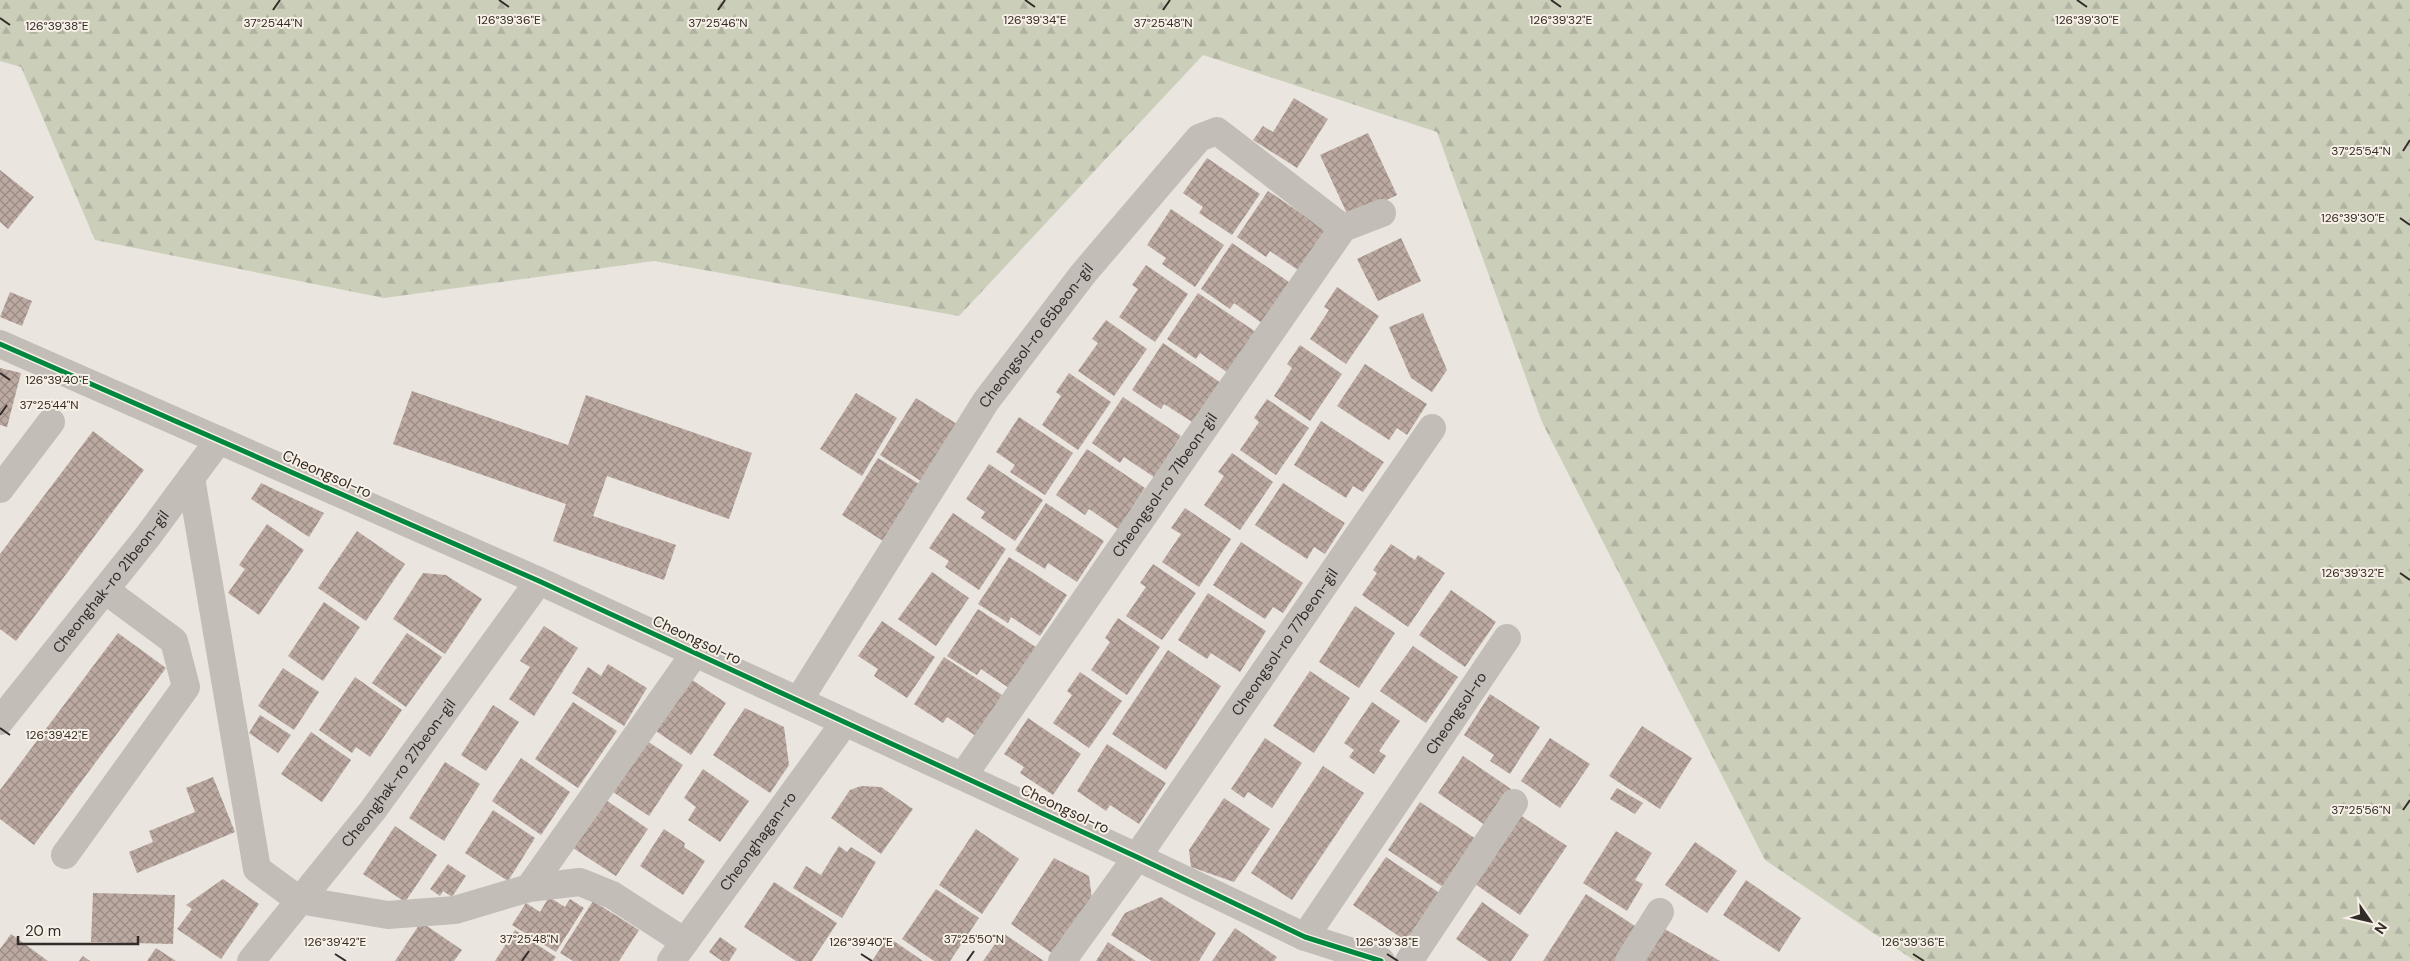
<svg xmlns="http://www.w3.org/2000/svg" width="2410" height="961" viewBox="0 0 2410 961" font-family="'DM Sans',sans-serif">
<style>
.forest{fill:url(#forest-firs)}
.building{fill:url(#building-cross-hatch)}
.lines{fill:none;stroke-linecap:round;stroke-linejoin:round}
.minor{stroke:#c3bdb8;stroke-width:28}
.cycleway-casing{stroke:#f7f0e6;stroke-width:8}
.cycleway{stroke:#00873e;stroke-width:5}
.ticks{fill:none;stroke:#332b27;stroke-width:2}
.labels{text-anchor:middle;stroke-width:4;stroke-linejoin:round;paint-order:stroke}
.street-label{font-size:15px;fill:#332b27;stroke:#f7f0e6}
.ticks-label{font-size:12px;text-anchor:middle;fill:#332b27;stroke:#f7f0e6;stroke-width:4;stroke-linejoin:round;paint-order:stroke}
</style>
<defs>
<pattern id="forest-firs" width="22" height="20" patternUnits="userSpaceOnUse" patternTransform="scale(1.25)"><rect width="22" height="20" fill="#cbcfba"/><path d="M5 1l3.5 6h-7zM16 11l3.5 6h-7z" fill="#afb2a0"/></pattern>
<pattern id="building-cross-hatch" width="8" height="8" patternUnits="userSpaceOnUse" patternTransform="scale(1.25)"><rect width="8" height="8" fill="#bcaaa2"/><path d="M0 0l8 8M0 8l8-8" fill="none" stroke="#998b84"/></pattern>
</defs>
<rect width="100%" height="100%" fill="#eae5df"/>
<polygon class="forest" points="0,0 2410,0 2410,961 1915,961 1765,860 1542,422 1437,132 1203,55 959,316 654,261 384,298 95,240 21,67 0,61"/>
<g class="building">
<polygon points="1294,98 1328,119 1297,168 1253,140 1263,126 1273,132"/>
<polygon points="1368,133 1397,195 1349,218 1320,155"/>
<polygon points="1207,158 1260,194 1232,235 1199,213 1203,207 1183,193"/>
<polygon points="0,170 34,197 8,229 0,222"/>
<polygon points="1268,191 1326,230 1298,270 1270,251 1266,257 1237,237"/>
<polygon points="1171,209 1224,245 1195,287 1162,264 1166,258 1147,245"/>
<polygon points="1401,238 1421,281 1378,301 1357,259"/>
<polygon points="1232,243 1289,282 1262,323 1234,303 1230,309 1201,289"/>
<polygon points="1146,265 1188,294 1155,342 1119,317 1138,289 1132,285"/>
<polygon points="1337,287 1379,316 1346,364 1310,339 1329,310 1324,307"/>
<polygon points="10,292 32,301 22,326 0,317"/>
<polygon points="1198,293 1256,332 1228,373 1200,353 1196,359 1167,339"/>
<polygon points="1423,313 1447,370 1432,392 1411,378 1389,327"/>
<polygon points="1106,320 1147,349 1114,396 1078,371 1098,343 1092,339"/>
<polygon points="1163,343 1221,383 1194,423 1164,404 1161,409 1132,390"/>
<polygon points="1300,345 1342,374 1310,421 1274,396 1292,368 1287,364"/>
<polygon points="1365,364 1427,404 1407,435 1397,428 1389,440 1337,406"/>
<polygon points="0,368 21,373 7,427 0,425"/>
<polygon points="1069,373 1111,402 1078,450 1042,425 1061,396 1056,392"/>
<polygon points="412,391 568,445 586,395 752,453 729,519 607,476 593,516 676,545 664,580 553,541 566,504 393,444"/>
<polygon points="856,393 897,418 862,476 820,449"/>
<polygon points="1123,397 1181,436 1154,477 1124,457 1120,463 1092,443"/>
<polygon points="916,398 957,424 921,481 880,455"/>
<polygon points="1267,399 1309,428 1276,475 1240,450 1259,422 1254,418"/>
<polygon points="1019,417 1073,453 1045,495 1010,472 1015,465 996,452"/>
<polygon points="1321,421 1384,462 1363,492 1353,486 1346,498 1294,465"/>
<polygon points="93,431 144,470 16,641 0,629 0,554"/>
<polygon points="1087,449 1145,488 1118,529 1089,509 1085,515 1056,495"/>
<polygon points="1232,453 1273,482 1240,530 1204,505 1224,476 1218,472"/>
<polygon points="878,458 919,484 883,541 842,515"/>
<polygon points="989,464 1043,500 1015,541 981,518 985,512 966,499"/>
<polygon points="261,483 324,513 309,537 251,499"/>
<polygon points="1283,483 1345,523 1325,554 1314,547 1307,559 1255,525"/>
<polygon points="1046,503 1104,541 1077,582 1048,563 1045,569 1015,550"/>
<polygon points="1185,508 1231,539 1199,587 1162,562 1181,534 1171,528"/>
<polygon points="953,513 1006,549 979,590 945,567 949,561 929,548"/>
<polygon points="267,524 304,550 259,615 228,593 245,569 239,565"/>
<polygon points="357,531 405,564 366,621 318,588"/>
<polygon points="1241,542 1303,583 1283,613 1273,607 1265,619 1213,585"/>
<polygon points="1391,544 1415,560 1418,555 1445,573 1408,627 1362,595 1377,573 1373,570"/>
<polygon points="1009,557 1067,595 1040,636 1011,617 1008,623 978,604"/>
<polygon points="1153,564 1196,593 1162,640 1126,616 1146,587 1140,583"/>
<polygon points="932,572 969,598 936,646 898,619"/>
<polygon points="423,573 446,575 482,599 445,654 393,619"/>
<polygon points="1451,590 1496,622 1465,667 1419,635"/>
<polygon points="1208,593 1266,631 1240,672 1211,653 1207,659 1178,640"/>
<polygon points="324,602 360,627 323,681 288,656"/>
<polygon points="1355,606 1395,633 1359,688 1319,662"/>
<polygon points="978,609 1036,647 1009,688 981,669 977,675 947,656"/>
<polygon points="1118,618 1160,647 1127,695 1091,670 1110,642 1105,638"/>
<polygon points="882,621 935,657 907,698 874,676 878,669 858,656"/>
<polygon points="544,626 578,648 534,716 509,699 530,667 520,661"/>
<polygon points="118,633 166,668 34,845 0,819 0,790"/>
<polygon points="407,633 442,657 406,707 372,683"/>
<polygon points="1413,646 1458,677 1426,723 1380,691"/>
<polygon points="1168,650 1221,686 1166,770 1112,734"/>
<polygon points="944,657 1002,695 976,736 947,717 943,723 914,704"/>
<polygon points="608,664 647,688 624,726 572,693 588,667 601,676"/>
<polygon points="283,668 319,692 294,730 258,706"/>
<polygon points="1310,671 1350,698 1314,753 1273,726"/>
<polygon points="1080,672 1122,701 1089,748 1053,723 1072,695 1067,691"/>
<polygon points="355,677 402,710 370,757 356,747 352,753 319,730"/>
<polygon points="688,677 726,703 691,755 653,729"/>
<polygon points="1490,694 1540,727 1510,774 1490,761 1494,755 1464,735"/>
<polygon points="573,702 617,731 578,788 535,759"/>
<polygon points="1372,702 1400,721 1379,751 1386,756 1374,774 1349,757 1354,750 1344,743"/>
<polygon points="493,705 519,722 486,771 461,755"/>
<polygon points="745,708 784,727 789,765 770,793 713,755"/>
<polygon points="260,715 291,735 278,753 249,733"/>
<polygon points="1028,718 1081,754 1053,795 1020,773 1024,767 1004,754"/>
<polygon points="1642,726 1692,758 1660,809 1609,776"/>
<polygon points="311,732 351,760 322,802 281,774"/>
<polygon points="1265,738 1302,763 1272,808 1248,792 1244,798 1231,789"/>
<polygon points="1550,738 1590,764 1560,808 1521,781"/>
<polygon points="647,741 683,765 649,816 613,792"/>
<polygon points="1107,744 1166,783 1139,824 1110,805 1106,811 1077,791"/>
<polygon points="1463,756 1511,789 1485,825 1438,793"/>
<polygon points="521,758 570,792 541,835 492,801"/>
<polygon points="445,762 480,784 444,841 409,818"/>
<polygon points="1323,766 1364,793 1292,900 1251,873"/>
<polygon points="703,769 749,801 720,842 688,820 696,807 684,798"/>
<polygon points="213,777 235,832 137,873 129,852 153,842 149,831 195,812 186,788"/>
<polygon points="861,786 881,787 913,809 881,854 831,818 850,790"/>
<polygon points="1617,788 1643,803 1635,814 1610,799"/>
<polygon points="1224,798 1270,829 1234,882 1191,867 1189,850"/>
<polygon points="606,800 648,829 616,876 573,848"/>
<polygon points="1420,802 1476,839 1443,887 1388,850"/>
<polygon points="493,810 535,838 508,881 465,853"/>
<polygon points="1520,815 1567,846 1520,915 1475,884"/>
<polygon points="395,826 437,855 405,902 363,874"/>
<polygon points="664,829 685,843 684,847 705,861 683,895 640,866"/>
<polygon points="976,829 1019,859 982,914 939,885"/>
<polygon points="1616,831 1652,853 1635,880 1643,884 1627,911 1583,883"/>
<polygon points="1695,842 1737,871 1707,913 1665,885"/>
<polygon points="839,846 847,852 851,847 876,862 842,918 793,888 806,866 821,875"/>
<polygon points="1386,857 1441,894 1409,943 1353,905"/>
<polygon points="1054,858 1089,876 1092,899 1053,954 1011,924"/>
<polygon points="448,864 466,876 452,897 443,891 440,896 430,889"/>
<polygon points="223,879 259,904 221,959 177,929 192,909 186,905"/>
<polygon points="1746,880 1801,918 1779,952 1723,915"/>
<polygon points="774,882 837,923 812,961 796,961 744,927"/>
<polygon points="936,889 979,918 950,961 934,961 902,939"/>
<polygon points="93,893 175,895 173,944 91,942"/>
<polygon points="1586,894 1638,928 1616,961 1543,961"/>
<polygon points="549,897 565,907 570,899 584,908 556,952 512,925 526,903 540,912"/>
<polygon points="1161,897 1216,933 1199,961 1152,961 1111,935 1125,913"/>
<polygon points="593,901 639,930 619,961 573,961 560,953"/>
<polygon points="1482,902 1529,935 1511,961 1488,961 1456,939"/>
<polygon points="421,922 462,950 454,961 395,961"/>
<polygon points="1235,928 1277,957 1274,961 1212,961"/>
<polygon points="1663,928 1720,961 1643,961"/>
<polygon points="515,930 556,957 553,961 495,961"/>
<polygon points="1003,933 1044,961 983,961"/>
<polygon points="11,934 48,961 0,961 0,949"/>
<polygon points="720,937 737,949 729,961 722,961 709,952"/>
<polygon points="888,937 923,961 872,961"/>
<polygon points="1108,942 1136,961 1096,961"/>
<polygon points="156,948 176,961 147,961"/>
<polygon points="83,956 90,961 79,961"/>
</g>
<g class="lines">
<g class="minor">
<polyline points="0,344 539,581 1137,857 1305,937 1381,961"/>
<polyline points="191,478 257,869 299,900 388,915 455,910 529,888 580,882 612,895 685,942"/>
<polyline points="0,489 51,422"/>
<path id="s1" d="M799 700 986 401 1083 274 1199 138 1217 131 1343 228"/>
<path id="s2" d="M0 721 148 536 219 440"/>
<path id="s3" d="M963 776 1343 228 1382 213"/>
<polyline points="65,855 186,687 174,641 105,590"/>
<polyline points="529,888 695,653"/>
<path id="s4" d="M1305 937 1507 638"/>
<path id="s5" d="M251 961 373 810 539 581"/>
<path id="s6" d="M671 961 845 722"/>
<path id="s7" d="M1062 961 1137 857 1432 428"/>
<polyline points="1409,961 1514,803"/>
<polyline points="1629,961 1660,912"/>
</g>
<defs>
<polyline id="cycleway" points="0,344 539,581 1137,857 1305,937 1381,961"/>
</defs>
<use href="#cycleway" class="cycleway-casing"/>
<use href="#cycleway" class="cycleway"/>
</g>
<path class="ticks" d="M499 0 509 7M1025 0 1035 7M1551 0 1561 7M2077 0 2087 7M273 10 280 0M718 10 725 0M1163 10 1170 0M0 18 10 25M2403 151 2410 140M2400 218 2410 225M0 373 10 380M0 415 7 405M2400 573 2410 580M0 728 10 735M2403 810 2410 800M335 954 346 961M861 954 872 961M1387 954 1398 961M1913 954 1924 961M522 961 529 951M967 961 974 951"/>
<g class="labels">
<g class="street-label">
<text dy="5" stroke="none"><textPath href="#s1" startOffset="435">Cheongsol-ro 65beon-gil</textPath></text>
<text transform="translate(327 474) rotate(24)" y="5">Cheongsol-ro</text>
<text dy="5" stroke="none"><textPath href="#s3" startOffset="354">Cheongsol-ro 71beon-gil</textPath></text>
<text dy="5" stroke="none"><textPath href="#s2" startOffset="178">Cheonghak-ro 21beon-gil</textPath></text>
<text transform="translate(697 640) rotate(25)" y="5">Cheongsol-ro</text>
<text dy="5" stroke="none"><textPath href="#s7" startOffset="389">Cheongsol-ro 77beon-gil</textPath></text>
<text dy="5" stroke="none"><textPath href="#s4" startOffset="270">Cheongsol-ro</textPath></text>
<text dy="5" stroke="none"><textPath href="#s5" startOffset="239">Cheonghak-ro 27beon-gil</textPath></text>
<text transform="translate(1065 809) rotate(25)" y="5">Cheongsol-ro</text>
<text dy="5" stroke="none"><textPath href="#s6" startOffset="148">Cheonghagan-ro</textPath></text>
</g>
</g>
<g class="ticks-label">
<text x="2087" y="24">126°39'30"E</text>
<text x="509" y="24">126°39'36"E</text>
<text x="1035" y="24">126°39'34"E</text>
<text x="1561" y="24">126°39'32"E</text>
<text x="273" y="27">37°25'44"N</text>
<text x="718" y="27">37°25'46"N</text>
<text x="1163" y="27">37°25'48"N</text>
<text x="57" y="30">126°39'38"E</text>
<text x="2361" y="155">37°25'54"N</text>
<text x="2353" y="222">126°39'30"E</text>
<text x="57" y="384">126°39'40"E</text>
<text x="49" y="409">37°25'44"N</text>
<text x="2353" y="577">126°39'32"E</text>
<text x="57" y="739">126°39'42"E</text>
<text x="2361" y="814">37°25'56"N</text>
<text x="529" y="943">37°25'48"N</text>
<text x="974" y="943">37°25'50"N</text>
<text x="335" y="946">126°39'42"E</text>
<text x="861" y="946">126°39'40"E</text>
<text x="1387" y="946">126°39'38"E</text>
<text x="1913" y="946">126°39'36"E</text>
</g>
<g transform="translate(2370 921) rotate(124)" stroke="#f7f0e6" stroke-width="4" paint-order="stroke">
<path d="M0-4L9 19L0 12L-9 19Z" fill="#332b27"/>
<text y="-8" font-size="14" font-weight="bold" text-anchor="middle" fill="#332b27">N</text>
</g>
<path d="M18 936v8h120v-8" fill="none" stroke="#332b27" stroke-width="2.5"/>
<text x="25" y="936" font-size="15" fill="#332b27" stroke="#f7f0e6" stroke-width="4" paint-order="stroke">20 m</text>
</svg>
